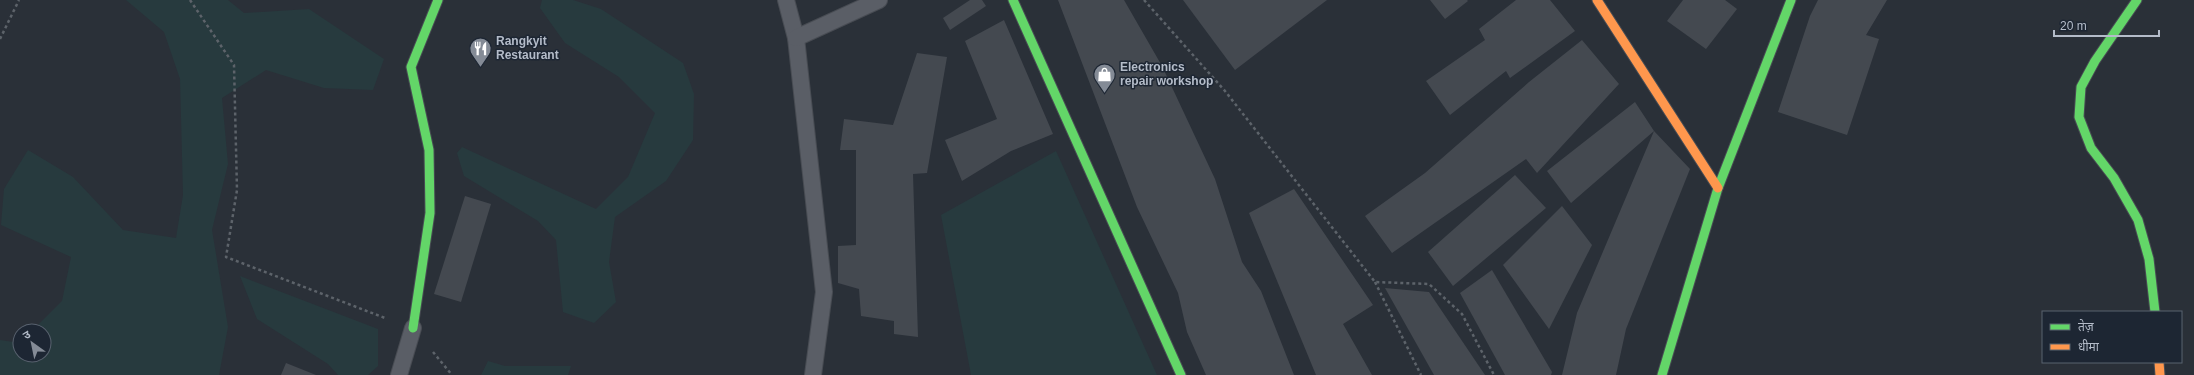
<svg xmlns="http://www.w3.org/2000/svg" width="2194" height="375" viewBox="0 0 2194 375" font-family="Helvetica,'Noto Sans Devanagari',sans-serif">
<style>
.green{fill:#273a3e}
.building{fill:#444950}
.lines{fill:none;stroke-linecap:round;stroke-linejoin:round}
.lane-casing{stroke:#484c53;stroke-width:18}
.fast-casing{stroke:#484c53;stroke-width:11}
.slow-casing{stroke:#484c53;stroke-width:11}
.path{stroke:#5d636a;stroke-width:2.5;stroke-dasharray:3 3;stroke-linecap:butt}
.lane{stroke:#5a5e66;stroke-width:16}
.fast{stroke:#63d668;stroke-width:9}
.slow{stroke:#ff974d;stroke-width:9}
.labels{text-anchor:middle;stroke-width:3;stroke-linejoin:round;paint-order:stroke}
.poi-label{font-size:12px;font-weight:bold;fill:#b4bcc9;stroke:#1d2633;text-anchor:start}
</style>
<rect width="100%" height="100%" fill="#2a3038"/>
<g class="green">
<polygon points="126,0 228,0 244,13 309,9 384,59 373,90 324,88 266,70 222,98 228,164 212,230 228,327 219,375 0,375 0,340 20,343 20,355 44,355 44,331 32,331 62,301 71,257 1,225 4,189 28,150 73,177 123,230 176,238 183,195 180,79 164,32"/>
<polygon points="542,0 573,0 601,9 683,63 694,94 693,140 666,181 615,217 609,262 616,302 594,323 563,312 556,240 538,221 464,176 457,153 462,147 596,209 628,177 655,113 619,77 565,43 540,8"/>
<polygon points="1056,151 1157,375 971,375 941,215"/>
<polygon points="240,276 378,329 378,366 368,375 338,375 328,364 257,319"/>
<polygon points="488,361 505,366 571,366 568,375 481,375"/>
</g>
<g class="building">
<polygon points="970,0 982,0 986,6 950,30 943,18"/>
<polygon points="1058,0 1124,0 1162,66 1215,179 1242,262 1261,291 1294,375 1206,375 1187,332 1178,293 1137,207"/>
<polygon points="1183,0 1327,0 1235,70"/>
<polygon points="1430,0 1467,0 1468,1 1445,19"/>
<polygon points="1516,0 1550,0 1575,31 1510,78 1506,71 1450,115 1426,81 1485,40 1479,29"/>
<polygon points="1683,0 1725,0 1737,9 1706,49 1667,21"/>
<polygon points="1818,0 1887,0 1866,35 1879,39 1847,135 1778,112 1810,16"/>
<polygon points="1004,20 1053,134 1011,151 962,181 945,140 997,119 965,41"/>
<polygon points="1582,40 1619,84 1537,173 1526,159 1392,253 1365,216 1425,173 1529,82"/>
<polygon points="917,53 947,57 927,173 913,174 918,337 894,334 894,321 861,316 859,289 838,283 838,246 856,245 856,150 840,150 844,119 893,125"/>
<polygon points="1635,102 1654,131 1690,169 1626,329 1616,375 1562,375 1577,313 1654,131 1571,203 1547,171"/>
<polygon points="1515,175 1546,208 1453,286 1428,252"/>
<polygon points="1294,189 1373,305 1343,324 1372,375 1316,375 1249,213"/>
<polygon points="465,196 491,204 461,302 434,294"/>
<polygon points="1562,206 1592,245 1549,329 1503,265"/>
<polygon points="1492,270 1552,372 1551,375 1505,375 1460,293"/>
<polygon points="1385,288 1429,292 1485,375 1434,375"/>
<polygon points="286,363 316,375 281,375"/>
</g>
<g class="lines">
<defs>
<g id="lane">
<polyline points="786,0 796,38 824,292 813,375"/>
<polyline points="796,38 879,0"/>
<polyline points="399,375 413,328"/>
</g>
<g id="fast">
<polyline points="1013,0 1181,375"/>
<polyline points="2137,0 2095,61 2081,87 2079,117 2091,148 2114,178 2138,220 2149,259 2155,312"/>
<polyline points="413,328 430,213 429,150 411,67 438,0"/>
<polyline points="1662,375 1718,188 1791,0"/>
</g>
<g id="slow">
<polyline points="1597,0 1718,188"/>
<polyline points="2159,362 2160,375"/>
</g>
</defs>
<use href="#lane" class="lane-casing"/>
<use href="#fast" class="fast-casing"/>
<use href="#slow" class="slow-casing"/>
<g class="path">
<polyline points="190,0 234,65 237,190 226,257 385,318"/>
<polyline points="1144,0 1225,91 1375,282 1429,284 1462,314 1494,375"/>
<polyline points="0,39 19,0"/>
<polyline points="1375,282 1421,375"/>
<polyline points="433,352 452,375"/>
</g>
<use href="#lane" class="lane"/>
<use href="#fast" class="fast"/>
<use href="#slow" class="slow"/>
</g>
<defs>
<symbol id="restaurant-pin" viewBox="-11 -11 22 30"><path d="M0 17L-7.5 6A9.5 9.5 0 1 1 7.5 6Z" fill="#848b96" stroke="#1d2633"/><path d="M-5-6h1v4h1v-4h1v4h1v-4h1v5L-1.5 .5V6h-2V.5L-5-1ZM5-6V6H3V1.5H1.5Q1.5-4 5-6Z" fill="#fff"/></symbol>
<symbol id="shop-pin" viewBox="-11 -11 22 30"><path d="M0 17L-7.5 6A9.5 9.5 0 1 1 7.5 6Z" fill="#848b96" stroke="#1d2633"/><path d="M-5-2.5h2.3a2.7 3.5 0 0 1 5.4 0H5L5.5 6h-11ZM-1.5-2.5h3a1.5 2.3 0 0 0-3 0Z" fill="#fff"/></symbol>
</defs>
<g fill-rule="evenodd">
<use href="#restaurant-pin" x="468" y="36" width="25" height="34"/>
<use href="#shop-pin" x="1092" y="62" width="25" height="34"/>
</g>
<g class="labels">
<g class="poi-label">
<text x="496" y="45">Rangkyit<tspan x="496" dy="14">Restaurant</tspan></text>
<text x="1120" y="71">Electronics<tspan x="1120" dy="14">repair workshop</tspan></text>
</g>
</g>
<rect x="2042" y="311" width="140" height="52" fill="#1d2633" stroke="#59626f"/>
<rect x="2050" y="324" width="20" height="6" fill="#63d668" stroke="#59626f"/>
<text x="2078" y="331" font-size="12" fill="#b4bcc9">तेज़</text>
<rect x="2050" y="344" width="20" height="6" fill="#ff974d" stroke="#59626f"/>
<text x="2078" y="351" font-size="12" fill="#b4bcc9">धीमा</text>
<g transform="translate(32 343) rotate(327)"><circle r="19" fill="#1d2633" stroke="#59626f"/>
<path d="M0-3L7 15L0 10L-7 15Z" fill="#848b96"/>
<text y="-6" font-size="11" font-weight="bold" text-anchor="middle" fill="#b4bcc9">उ</text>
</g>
<path d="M2054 30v6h105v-6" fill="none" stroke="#b4bcc9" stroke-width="2"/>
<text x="2060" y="30" font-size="12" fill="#b4bcc9" stroke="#1d2633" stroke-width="3" paint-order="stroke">20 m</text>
</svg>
